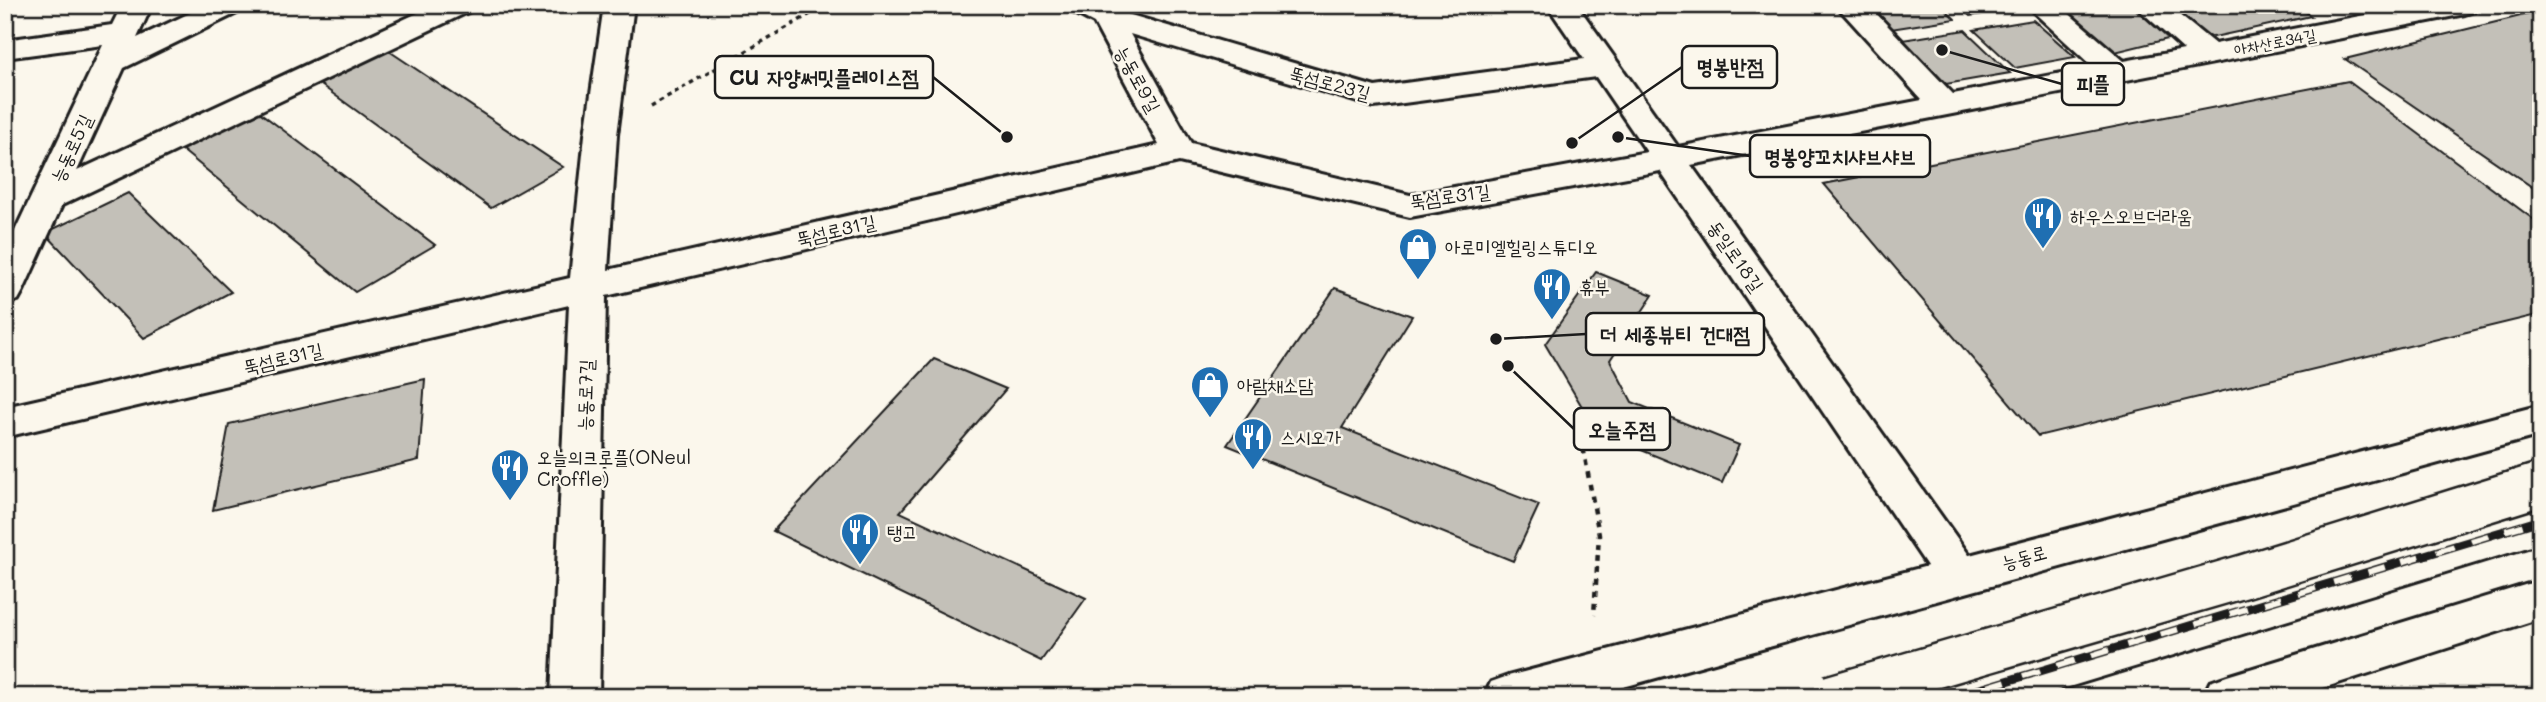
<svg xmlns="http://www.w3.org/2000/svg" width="2546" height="702" viewBox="0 0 2546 702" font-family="Mali,'Poor Story',sans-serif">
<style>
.building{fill:#c3c0b8;stroke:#1c1c1c;stroke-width:2}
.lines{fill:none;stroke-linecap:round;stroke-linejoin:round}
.minor-casing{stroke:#1c1c1c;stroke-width:6}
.major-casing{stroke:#1c1c1c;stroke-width:6}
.highway-casing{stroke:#1c1c1c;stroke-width:6}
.path-far1{stroke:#1c1c1c;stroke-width:3.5;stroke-dasharray:4.5 4.5;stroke-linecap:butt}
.path{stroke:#1c1c1c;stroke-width:4.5;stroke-dasharray:6 6;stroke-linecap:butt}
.minor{fill:#fbf7ec;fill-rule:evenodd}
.major{fill:#fbf7ec;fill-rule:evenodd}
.highway{fill:#fbf7ec;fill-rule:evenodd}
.rail-casing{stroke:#1c1c1c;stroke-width:9}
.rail{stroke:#fbf7ec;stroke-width:6;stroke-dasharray:18;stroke-linecap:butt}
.highway-bridge-casing{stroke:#1c1c1c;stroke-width:47;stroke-linecap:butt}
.highway-bridge{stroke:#fbf7ec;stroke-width:42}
.labels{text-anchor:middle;stroke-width:5;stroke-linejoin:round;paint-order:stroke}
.far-street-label{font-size:16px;fill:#1c1c1c;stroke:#fbf7ec}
.street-label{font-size:19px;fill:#1c1c1c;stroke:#fbf7ec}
.poi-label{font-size:19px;fill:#1c1c1c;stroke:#fbf7ec;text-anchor:start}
.leader{fill:none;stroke:#1c1c1c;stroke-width:2.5}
.callout-dot{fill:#1c1c1c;stroke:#fbf7ec;stroke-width:2.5}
.callout{fill:#fbf7ec;stroke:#1c1c1c;stroke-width:2.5}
.callout-label{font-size:21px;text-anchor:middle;font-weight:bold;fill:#1c1c1c}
</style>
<rect width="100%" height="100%" fill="#fbf7ec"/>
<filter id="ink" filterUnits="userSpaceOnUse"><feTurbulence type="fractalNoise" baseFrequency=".0143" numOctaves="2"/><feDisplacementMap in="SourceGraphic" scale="14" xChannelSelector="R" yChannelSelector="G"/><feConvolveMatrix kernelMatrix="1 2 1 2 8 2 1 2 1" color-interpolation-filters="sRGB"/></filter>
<g filter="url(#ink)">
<g class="building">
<polygon points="1868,5 1941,5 1955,19 1891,29"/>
<polygon points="1958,5 2013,5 2017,9 1970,16"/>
<polygon points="2057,5 2137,5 2176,37 2111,53"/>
<polygon points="2158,5 2296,5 2311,16 2214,37 2200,35"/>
<polygon points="2541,11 2541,193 2345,59"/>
<polygon points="2033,20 2075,57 2015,68 1974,30"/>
<polygon points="1965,30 2010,73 1946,84 1903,40"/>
<polygon points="383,47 563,167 491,208 314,80"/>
<polygon points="2348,81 2541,225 2541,314 2038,436 1824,184"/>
<polygon points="258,111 435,245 355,292 181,149"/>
<polygon points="128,193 231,292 144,338 45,233"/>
<polygon points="1596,272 1653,295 1610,360 1632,402 1739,445 1722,483 1597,432 1545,344"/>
<polygon points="1335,288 1412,316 1342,428 1539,505 1513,561 1227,445"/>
<polygon points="934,359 1006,389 900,512 1086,598 1041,661 773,531"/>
<polygon points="425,379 419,460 213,510 229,424"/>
</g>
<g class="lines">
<defs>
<g id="minor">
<polygon points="122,5 152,5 137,38 207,5 246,5 241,11 124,68 77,171 435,5 475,5 470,11 62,205 23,291 18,300 5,304 5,252 103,45 5,58 5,40 112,25"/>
<path d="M604 5H634L617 135 608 270 1159 145 1094 23 1071 11 1066 5H1114L1117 11 1375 87 1584 59 1547 5H1577L1678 147 1922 100 1836 5H1868L1953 94 2093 67 2026 5H2059L2124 61 2184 50 2134 5H2167L2215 44 2417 5H2480L2475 11 2465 14 1691 165 1974 562 1980 575 1974 588 1958 594 1942 588 1660 171 1410 217 1179 162 606 296 599 697H551L569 305 5 437V407L570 278 585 135ZM1130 34 1374 107 1596 77 1647 152 1410 195 1191 143Z"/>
</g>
<g id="major">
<polygon points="2541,405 2541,435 1587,697 1484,697 1491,682 1508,676"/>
<polygon points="2541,580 2541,618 2295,697 2203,697 2210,682 2227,676"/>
</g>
<polygon id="highway" points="2541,508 2541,543 2036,697 1941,697 1948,682 1965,676"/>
</defs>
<use href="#minor" class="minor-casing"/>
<use href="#major" class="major-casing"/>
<use href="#highway" class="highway-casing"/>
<polyline class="path-far1" points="651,106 826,5"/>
<polyline class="path" points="1577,413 1599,535 1594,615"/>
<use href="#minor" class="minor"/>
<use href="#major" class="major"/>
<use href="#highway" class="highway"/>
<defs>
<g id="rail">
<polyline points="1824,697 2541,485"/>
<polyline points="1954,697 2541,520"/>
</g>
</defs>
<use href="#rail" class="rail-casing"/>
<use href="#rail" class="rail"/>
<defs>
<polyline id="highway-bridge" points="1830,697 2245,576 2541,484"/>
</defs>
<use href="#highway-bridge" class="highway-bridge-casing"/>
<use href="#highway-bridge" class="highway-bridge"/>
</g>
</g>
<defs>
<symbol id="restaurant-pin" viewBox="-11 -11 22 30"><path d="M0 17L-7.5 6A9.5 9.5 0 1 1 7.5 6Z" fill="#1f6fb2" stroke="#fbf7ec"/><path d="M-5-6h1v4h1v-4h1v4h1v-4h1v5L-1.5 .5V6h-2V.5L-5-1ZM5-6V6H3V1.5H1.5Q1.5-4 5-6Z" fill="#fff"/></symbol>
<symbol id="shop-pin" viewBox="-11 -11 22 30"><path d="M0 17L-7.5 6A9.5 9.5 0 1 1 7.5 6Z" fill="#1f6fb2" stroke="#fbf7ec"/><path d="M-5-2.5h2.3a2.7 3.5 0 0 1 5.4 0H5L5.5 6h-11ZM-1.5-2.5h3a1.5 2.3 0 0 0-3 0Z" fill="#fff"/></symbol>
</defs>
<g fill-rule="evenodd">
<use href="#restaurant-pin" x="2021" y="194" width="44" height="60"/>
<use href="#shop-pin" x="1396" y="225" width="44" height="60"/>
<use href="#restaurant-pin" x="1530" y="265" width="44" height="60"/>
<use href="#shop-pin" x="1188" y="363" width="44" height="60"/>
<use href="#restaurant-pin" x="1231" y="415" width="44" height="60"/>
<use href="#restaurant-pin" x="488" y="446" width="44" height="60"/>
<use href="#restaurant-pin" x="838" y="510" width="44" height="60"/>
</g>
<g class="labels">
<g class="far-street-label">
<text transform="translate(2275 42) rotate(-11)" y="6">아차산로34길</text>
</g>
<g class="street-label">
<text transform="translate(1138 79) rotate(61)" y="7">능동로9길</text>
<text transform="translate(1330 83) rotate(15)" y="7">뚝섬로23길</text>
<text transform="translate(71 148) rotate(-65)" y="7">능동로5길</text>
<text transform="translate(1450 196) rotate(-8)" y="7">뚝섬로31길</text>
<text transform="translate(836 230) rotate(-13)" y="7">뚝섬로31길</text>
<text transform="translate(1736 256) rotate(55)" y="7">동일로18길</text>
<text transform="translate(283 358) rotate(-13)" y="7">뚝섬로31길</text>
<text transform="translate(585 395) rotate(-88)" y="7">능동로7길</text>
<text transform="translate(2024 557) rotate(-15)" y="7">능동로</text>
</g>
<g class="poi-label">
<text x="2070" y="223">하우스오브더라움</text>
<text x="1445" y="254">아로미엘힐링스튜디오</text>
<text x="1579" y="294">휴부</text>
<text x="1237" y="392">아람채소담</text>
<text x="1280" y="444">스시오가</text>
<text x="537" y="464">오늘의크로플(ONeul<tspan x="537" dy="22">Croffle)</tspan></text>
<text x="887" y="539">탱고</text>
</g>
</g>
<path class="leader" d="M1572 143L1682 67M1007 137L933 77M1942 50L2062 84M1618 137L1750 156M1496 339L1586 334M1508 366L1574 429"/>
<g class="callout-dot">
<circle cx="1572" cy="143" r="7"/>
<circle cx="1007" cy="137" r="7"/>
<circle cx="1942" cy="50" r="7"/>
<circle cx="1618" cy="137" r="7"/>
<circle cx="1496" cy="339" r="7"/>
<circle cx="1508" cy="366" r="7"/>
</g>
<g class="callout">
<rect x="1682" y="46" width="95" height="42" rx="7"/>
<rect x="715" y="56" width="218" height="42" rx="7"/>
<rect x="2062" y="63" width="62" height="42" rx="7"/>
<rect x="1750" y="135" width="180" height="42" rx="7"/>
<rect x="1586" y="313" width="178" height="42" rx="7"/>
<rect x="1574" y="408" width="96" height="42" rx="7"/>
</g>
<g class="callout-label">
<text x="1730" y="74">명봉반점</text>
<text x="824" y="85">CU 자양써밋플레이스점</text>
<text x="2093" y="91">피플</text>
<text x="1840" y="164">명봉양꼬치샤브샤브</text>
<text x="1675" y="342">더 세종뷰티 건대점</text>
<text x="1622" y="437">오늘주점</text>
</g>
<rect width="2546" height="702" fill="none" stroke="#fbf7ec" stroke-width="28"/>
<rect x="14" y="14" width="2518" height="674" fill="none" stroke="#1c1c1c" stroke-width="2.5" filter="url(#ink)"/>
</svg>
